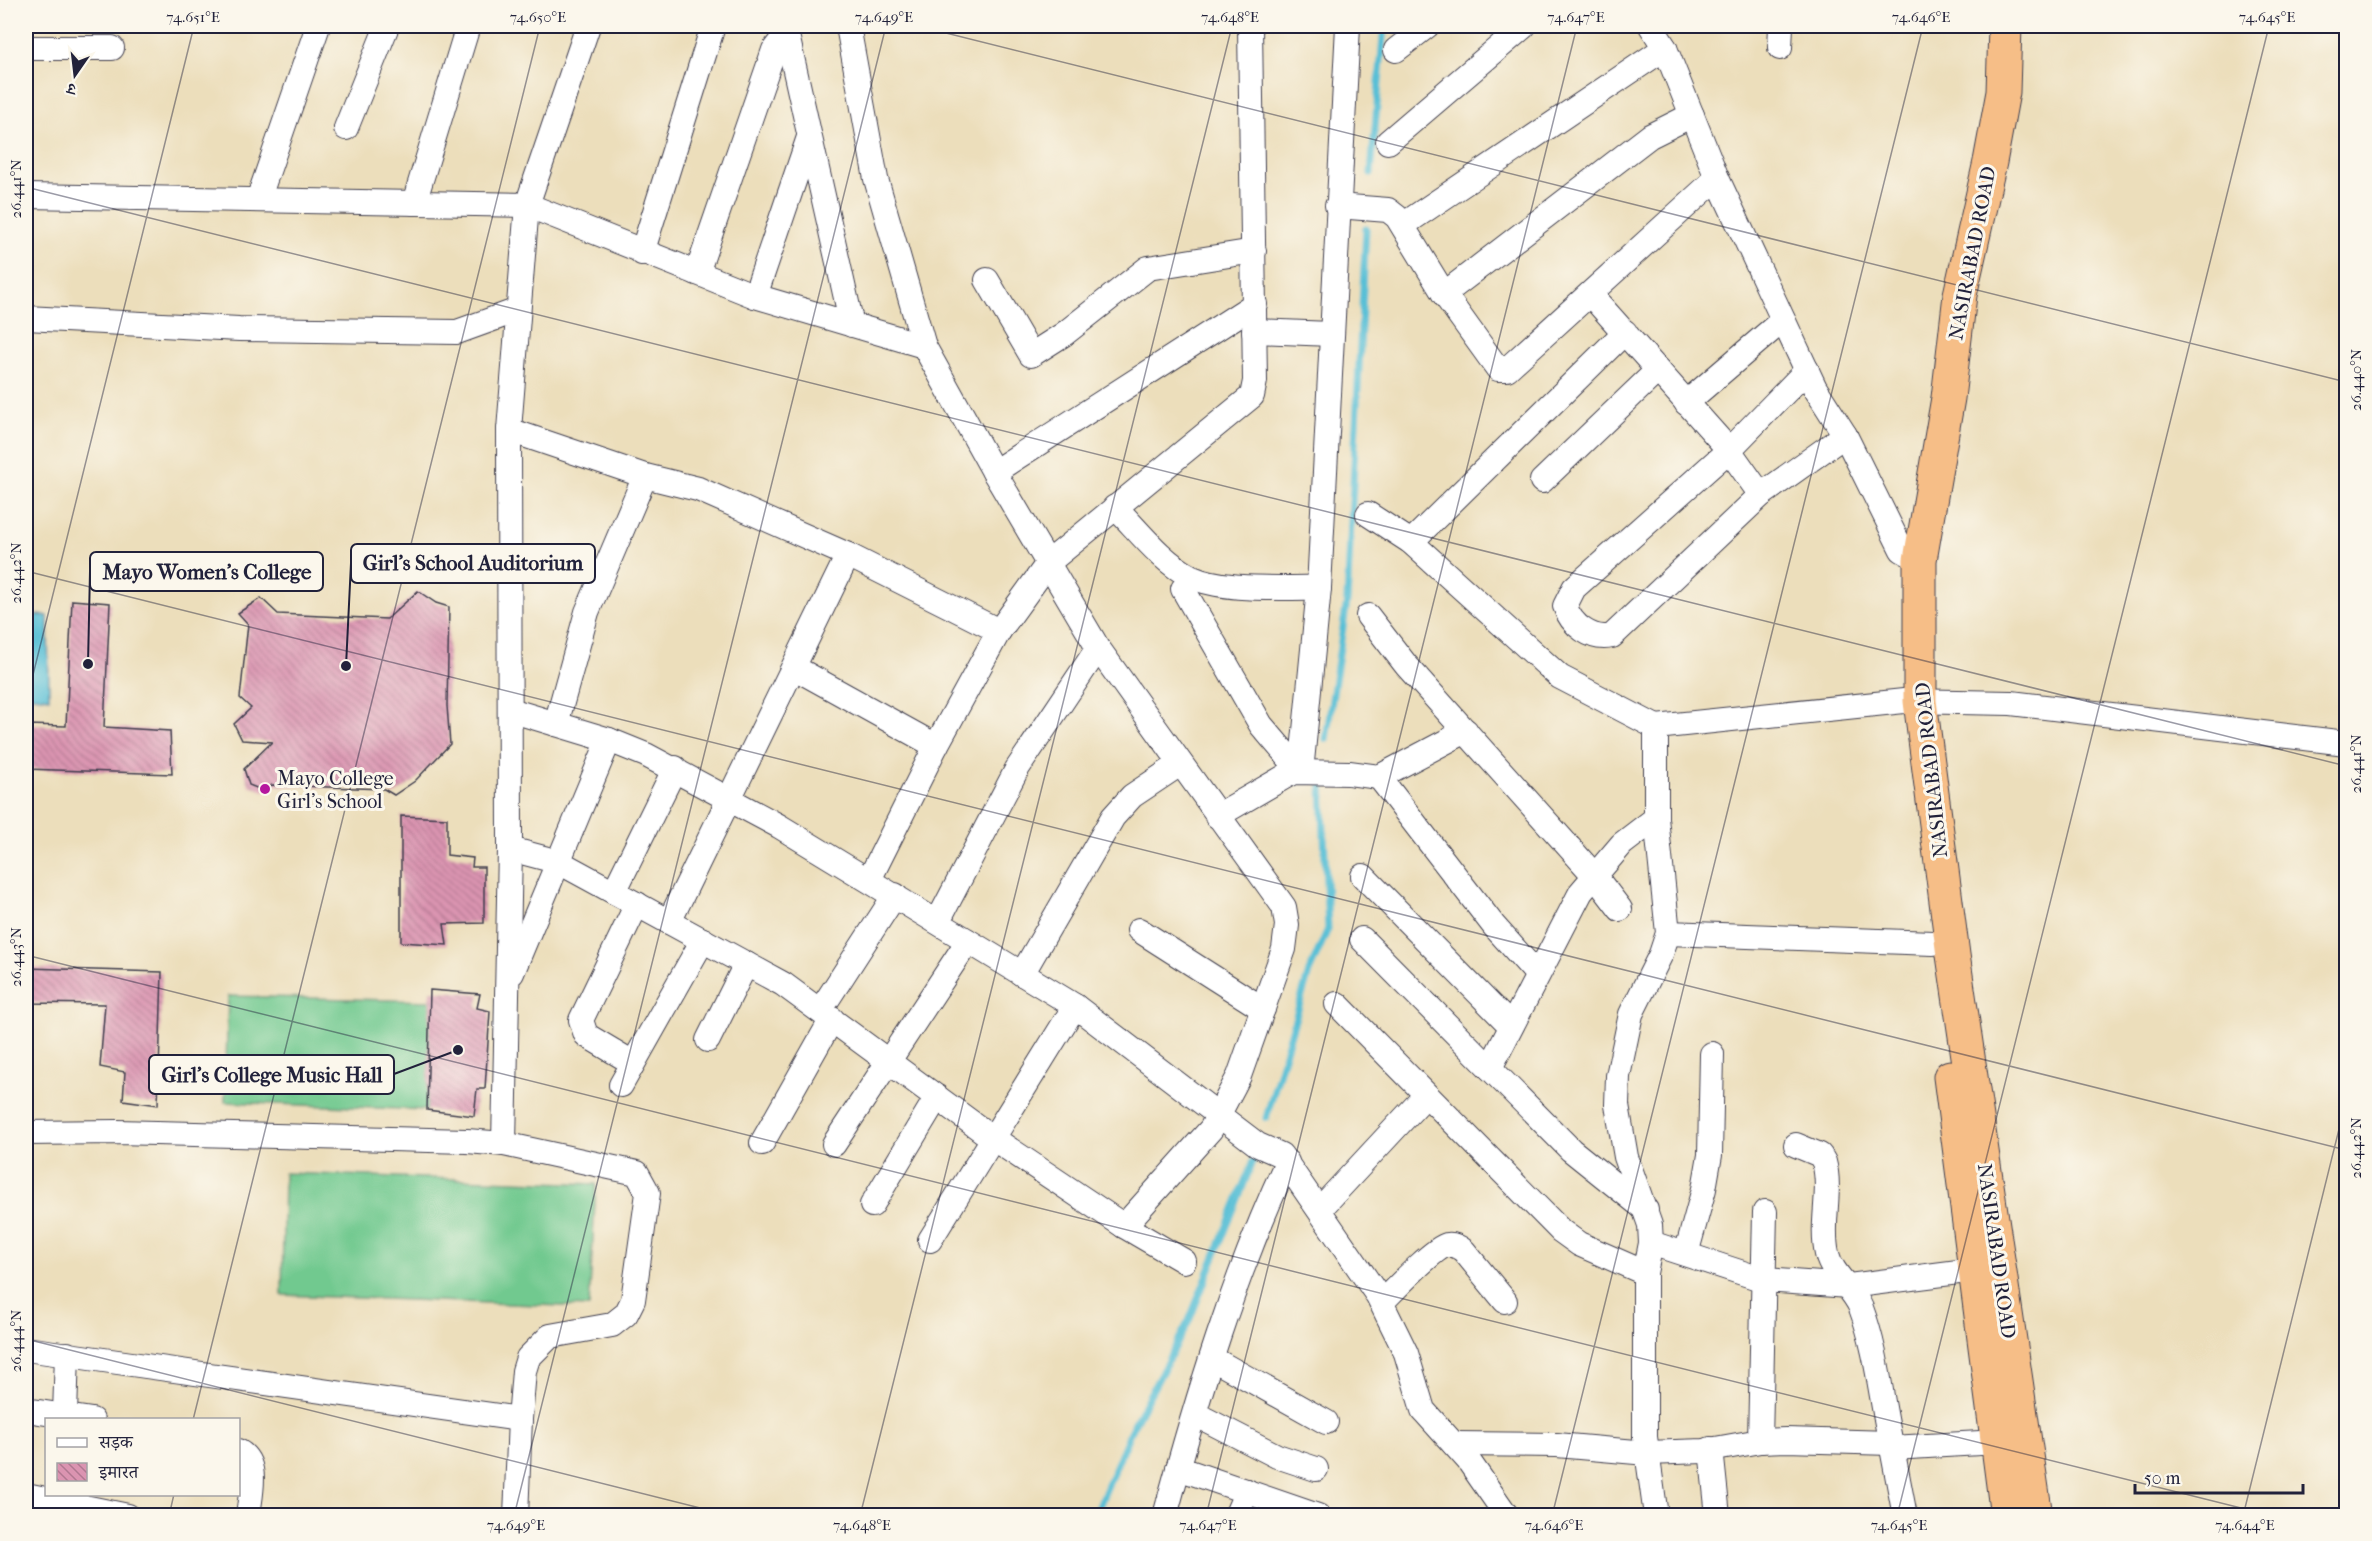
<svg xmlns="http://www.w3.org/2000/svg" width="2372" height="1541" viewBox="0 0 2372 1541" font-family="'IM FELL French Canon','Noto Serif Devanagari',serif">
<style>
.pitch{fill:#71c98f;stroke:#4a7665;stroke-width:1.5}
.water{fill:#58bfd6;stroke:#3d7088;stroke-width:1.5}
.lines{fill:none;stroke-linecap:round;stroke-linejoin:round}
.stream{stroke:#58bfd6;stroke-width:7}
.building{fill:url(#building-back-hatch)}
.street-casing{stroke:#403e4e;stroke-width:26}
.highway-casing{stroke:#403e4e;stroke-width:35}
.street{stroke:#fff;stroke-width:24}
.highway{stroke:#f6be87;stroke-width:33}
.ticks{fill:none;stroke:#22223b;stroke-width:1.5;stroke-opacity:0.45}
.poi-dot{fill:#b5179e;stroke:#fbf7ec;stroke-width:2}
.labels{text-anchor:middle;stroke-width:6;stroke-linejoin:round;paint-order:stroke}
.street-label{font-size:20px;fill:#22223b;stroke:#fbf7ec}
.poi-label{font-size:20px;fill:#22223b;stroke:#fbf7ec;text-anchor:start}
.leader{fill:none;stroke:#22223b;stroke-width:2}
.callout-dot{fill:#22223b;stroke:#fbf7ec;stroke-width:2}
.callout{fill:#fbf7ec;stroke:#22223b;stroke-width:2}
.callout-label{font-size:21px;text-anchor:middle;font-weight:bold;fill:#22223b}
.neatline{fill:none;stroke:#22223b;stroke-width:2}
.ticks-label{font-size:15px;text-anchor:middle;fill:#22223b}
</style>
<defs>
<pattern id="building-back-hatch" width="6" height="6" patternUnits="userSpaceOnUse" patternTransform="scale(1.5)"><rect width="6" height="6" fill="#db94b1"/><path d="M-1 5l2 2M0 0l6 6M5-1l2 2" fill="none" stroke="#b17891"/></pattern>
</defs>
<rect width="100%" height="100%" fill="#fbf7ec"/>
<filter id="ink" filterUnits="userSpaceOnUse"><feTurbulence type="fractalNoise" baseFrequency=".0167" numOctaves="2"/><feDisplacementMap in="SourceGraphic" scale="12" xChannelSelector="R" yChannelSelector="G"/><feConvolveMatrix kernelMatrix="1 2 1 2 8 2 1 2 1" color-interpolation-filters="sRGB"/></filter>
<filter id="wash" filterUnits="userSpaceOnUse"><feTurbulence type="fractalNoise" baseFrequency=".008" numOctaves="4" result="noise"/><feDisplacementMap in="SourceGraphic" scale="24" xChannelSelector="R" yChannelSelector="G"/><feGaussianBlur stdDeviation="1.35" result="paint"/><feColorMatrix in="noise" values="0 0 0 0 0 0 0 0 0 0 0 0 0 0 0 0 0 1.4 0 .05"/><feComposite in="paint" operator="in"/></filter>
<g filter="url(#wash)">
<rect width="100%" height="100%" fill="#ecdebb"/>
<g class="pitch">
<polygon points="228,996 431,1001 427,1110 225,1102"/>
<polygon points="284,1173 596,1184 589,1307 282,1295"/>
</g>
<polygon class="water" points="26,614 48,616 49,698 26,695"/>
<g class="lines">
<g class="stream">
<polyline points="1371,173 1384,26"/>
<polyline points="1326,739 1347,601 1366,229"/>
<polyline points="1266,1118 1309,972 1328,929 1322,785"/>
<polyline points="1095,1516 1132,1428 1189,1321 1255,1156"/>
</g>
</g>
<g id="blocks">
<g class="building">
<polygon points="418,591 436,603 449,607 447,706 450,744 415,781 394,795 384,789 272,785 264,791 249,785 244,769 272,742 242,740 234,724 251,708 240,698 248,624 238,613 261,598 278,614 387,619"/>
<polygon points="72,600 110,603 104,727 170,731 172,774 26,769 26,725 66,726"/>
<polygon points="401,816 447,818 447,855 473,858 472,867 484,867 484,923 444,924 447,945 401,942"/>
<polygon points="26,968 162,972 158,1105 123,1100 125,1072 100,1067 105,1004 26,1003"/>
<polygon points="430,990 480,994 477,1008 490,1011 485,1089 477,1089 474,1116 427,1110"/>
</g>
</g>
</g>
<g filter="url(#ink)">
<use href="#blocks" fill-opacity="0" stroke="#403e4e" stroke-width="1.5"/>
<g class="lines">
<defs>
<g id="street">
<polyline points="785,26 852,325"/>
<polyline points="848,26 876,179 924,346 994,472 1098,648 1284,907 1287,925 1284,949 1239,1076 1211,1129 1124,1226"/>
<polyline points="1651,26 1665,48 1717,178 1815,388 1845,435 1902,550 1920,560"/>
<polyline points="26,48 112,48"/>
<polyline points="1780,48 1781,26"/>
<polyline points="1396,50 1427,26"/>
<polyline points="346,128 387,26"/>
<polyline points="1388,142 1524,26"/>
<polyline points="26,196 527,205 755,296 924,346"/>
<polyline points="258,200 318,26"/>
<polyline points="414,203 468,26"/>
<polyline points="1337,206 1388,210 1397,217 1444,294 1498,369 1507,369 1717,178"/>
<polyline points="1403,225 1665,48"/>
<polyline points="642,253 713,26"/>
<polyline points="697,273 774,50 787,33"/>
<polyline points="987,280 1031,355 1064,334 1148,268 1254,251"/>
<polyline points="1444,294 1650,136 1692,115"/>
<polyline points="1590,294 1729,450 1761,495"/>
<polyline points="755,296 809,137"/>
<polyline points="26,318 239,329 457,332 518,310"/>
<polyline points="1254,331 1331,334"/>
<path d="M1807 370 1729 450 1574 588 1565 606C1571 625 1592 641 1612 636L1761 495 1845 435"/>
<polyline points="1686,403 1783,320"/>
<polyline points="509,430 645,476 698,489 848,555 999,631 1049,562 1252,396 1255,381 1250,26"/>
<polyline points="994,472 1255,304"/>
<polyline points="1542,481 1658,370"/>
<path d="M1115 507C1138 530 1161 561 1190 576 1224 592 1282 587 1319 588"/>
<polyline points="1368,514 1411,542 1560,677 1656,727"/>
<polyline points="1411,542 1625,332"/>
<polyline points="1183,589 1261,725 1301,772"/>
<polyline points="1368,616 1406,665 1594,875 1620,909"/>
<polyline points="795,668 936,746"/>
<polyline points="510,710 609,740 646,755 779,826 1075,1006 1258,1145 1281,1155 1378,1296 1406,1353 1423,1410 1468,1460 1507,1516"/>
<polyline points="556,724 587,612 645,476"/>
<polyline points="1301,772 1319,588 1348,26"/>
<polyline points="1379,777 1494,926 1537,974"/>
<polyline points="1217,816 1293,772 1349,773 1379,777 1466,731"/>
<polyline points="510,849 559,862 783,984 991,1137 1124,1226 1184,1261"/>
<polyline points="1363,876 1511,1026"/>
<polyline points="869,880 936,746 999,631"/>
<polyline points="614,892 675,768"/>
<polyline points="938,921 1017,769 1098,648"/>
<polyline points="669,922 848,555"/>
<polyline points="1139,930 1263,1009"/>
<polyline points="1668,933 1933,943"/>
<polyline points="1362,939 1571,1150 1646,1210"/>
<polyline points="512,973 609,740"/>
<polyline points="1022,974 1113,817 1132,796 1180,764"/>
<polyline points="1337,1004 1561,1231 1579,1244 1645,1273"/>
<polyline points="820,1011 895,895"/>
<polyline points="708,1040 746,964"/>
<polyline points="633,1063 586,1035 581,1020 637,904"/>
<polyline points="1490,1068 1581,892 1622,844 1656,818"/>
<polyline points="621,1085 703,940"/>
<polyline points="26,1133 117,1132 467,1141 504,1144 637,1173 648,1193 633,1300 626,1314 612,1325 550,1336 528,1358 524,1371 520,1419 516,1516"/>
<polyline points="762,1143 832,1019"/>
<polyline points="504,1144 510,849 509,430 527,205 588,26"/>
<polyline points="834,1144 968,941"/>
<path d="M1796 1145 1820 1155 1824 1162C1832 1191 1820 1224 1827 1254 1832 1275 1853 1288 1861 1308 1878 1353 1881 1402 1892 1448L1998 1442"/>
<polyline points="872,1205 937,1097"/>
<polyline points="1320,1209 1426,1095"/>
<polyline points="930,1240 1075,1006"/>
<polyline points="1651,1243 1764,1280 1849,1286 1974,1270"/>
<polyline points="1686,1254 1704,1189 1710,1155 1712,1054"/>
<path d="M1382 1302C1393 1291 1434 1248 1447 1245 1453 1244 1459 1247 1464 1251L1505 1301"/>
<polyline points="26,1349 520,1419"/>
<polyline points="1213,1359 1326,1422"/>
<polyline points="26,1410 92,1420"/>
<polyline points="65,1414 67,1354"/>
<polyline points="1195,1414 1277,1456 1316,1469"/>
<polyline points="1760,1441 1765,1212"/>
<polyline points="1454,1444 1557,1445 1647,1453 1704,1451 1760,1441 1786,1440 1891,1443"/>
<polyline points="1892,1448 1905,1516"/>
<polyline points="1711,1449 1718,1516"/>
<path d="M238 1451C260 1463 250 1495 248 1516"/>
<polyline points="1178,1468 1318,1516"/>
<polyline points="26,1495 128,1516"/>
<path d="M1165 1516C1197 1397 1235 1273 1287 1162"/>
<polyline points="1236,1516 1247,1491"/>
<polyline points="1656,1516 1645,1437 1645,1273 1651,1243 1650,1225 1626,1157 1617,1105 1618,1076 1631,1014 1661,954 1668,933 1656,818 1656,727 1904,701 2011,703 2346,743"/>
</g>
<g id="highway">
<polyline points="2005,26 2003,92 1990,162 1960,295 1948,398 1920,560 1920,701 1953,955 2036,1516"/>
<polyline points="1950,1077 2007,1516"/>
</g>
</defs>
<use href="#street" class="street-casing"/>
<use href="#highway" class="highway-casing"/>
<use href="#street" class="street"/>
<use href="#highway" class="highway"/>
</g>
</g>
<path class="ticks" d="M918 26 2346 382M26 187 2346 766M26 571 2346 1150M26 703 194 26M26 955 2273 1516M26 1339 732 1516M193 1420 540 26M169 1516 174 1494M514 1516 886 26M860 1516 1232 26M1206 1516 1577 26M1552 1516 1923 26M1897 1516 2269 26M2243 1516 2346 1101"/>
<circle class="poi-dot" cx="265" cy="789" r="6"/>
<g class="labels">
<g class="street-label">
<text transform="translate(1972 253) rotate(-79)" y="7">NASIRABAD ROAD</text>
<text transform="translate(1931 770) rotate(-96)" y="7">NASIRABAD ROAD</text>
<text transform="translate(1997 1251) rotate(82)" y="7">NASIRABAD ROAD</text>
</g>
<g class="poi-label">
<text x="277" y="785">Mayo College<tspan x="277" dy="23">Girl's School</tspan></text>
</g>
</g>
<path class="leader" d="M346 666L351 563M88 664L90 571M458 1050L394 1074"/>
<g class="callout-dot">
<circle cx="346" cy="666" r="6"/>
<circle cx="88" cy="664" r="6"/>
<circle cx="458" cy="1050" r="6"/>
</g>
<g class="callout">
<rect x="351" y="544" width="244" height="39" rx="6"/>
<rect x="90" y="552" width="233" height="39" rx="6"/>
<rect x="149" y="1055" width="245" height="39" rx="6"/>
</g>
<g class="callout-label">
<text x="473" y="570">Girl's School Auditorium</text>
<text x="207" y="579">Mayo Women's College</text>
<text x="272" y="1082">Girl's College Music Hall</text>
</g>
<rect width="2372" height="1541" fill="none" stroke="#fbf7ec" stroke-width="66"/>
<rect x="45" y="1418" width="195" height="78" fill="#fbf7ec" stroke="#a4a2a5" stroke-width="1.5"/>
<rect x="57" y="1438" width="30" height="9" fill="#ffffff" stroke="#a4a2a5" stroke-width="1.5"/>
<text x="99" y="1448" font-size="18" fill="#22223b">सड़क</text>
<rect x="57" y="1463" width="30" height="18" fill="url(#building-back-hatch)" stroke="#a4a2a5" stroke-width="1.5"/>
<text x="99" y="1478" font-size="18" fill="#22223b">इमारत</text>
<g transform="translate(75 75) rotate(194)" stroke="#fbf7ec" stroke-width="4.5" paint-order="stroke">
<path d="M0-4.5L10 22L0 15L-10 22Z" fill="#22223b"/>
<text y="-9" font-size="16" font-weight="bold" text-anchor="middle" fill="#22223b">उ</text>
</g>
<path d="M2135 1484v9h168v-9" fill="none" stroke="#22223b" stroke-width="3"/>
<text x="2144" y="1484" font-size="18" fill="#22223b" stroke="#fbf7ec" stroke-width="4.5" paint-order="stroke">50 m</text>
<rect x="33" y="33" width="2306" height="1475" class="neatline"/>
<g class="ticks-label">
<text x="193" y="22">74.651°E</text>
<text x="538" y="22">74.650°E</text>
<text x="884" y="22">74.649°E</text>
<text x="1230" y="22">74.648°E</text>
<text x="1576" y="22">74.647°E</text>
<text x="1921" y="22">74.646°E</text>
<text x="2267" y="22">74.645°E</text>
<text transform="translate(16 189) rotate(-90)" y="5">26.441°N</text>
<text transform="translate(2356 380) rotate(-90)" y="5">26.440°N</text>
<text transform="translate(16 573) rotate(-90)" y="5">26.442°N</text>
<text transform="translate(2356 764) rotate(-90)" y="5">26.441°N</text>
<text transform="translate(16 957) rotate(-90)" y="5">26.443°N</text>
<text transform="translate(2356 1148) rotate(-90)" y="5">26.442°N</text>
<text transform="translate(16 1341) rotate(-90)" y="5">26.444°N</text>
<text x="516" y="1530">74.649°E</text>
<text x="862" y="1530">74.648°E</text>
<text x="1208" y="1530">74.647°E</text>
<text x="1554" y="1530">74.646°E</text>
<text x="1899" y="1530">74.645°E</text>
<text x="2245" y="1530">74.644°E</text>
</g>
</svg>
